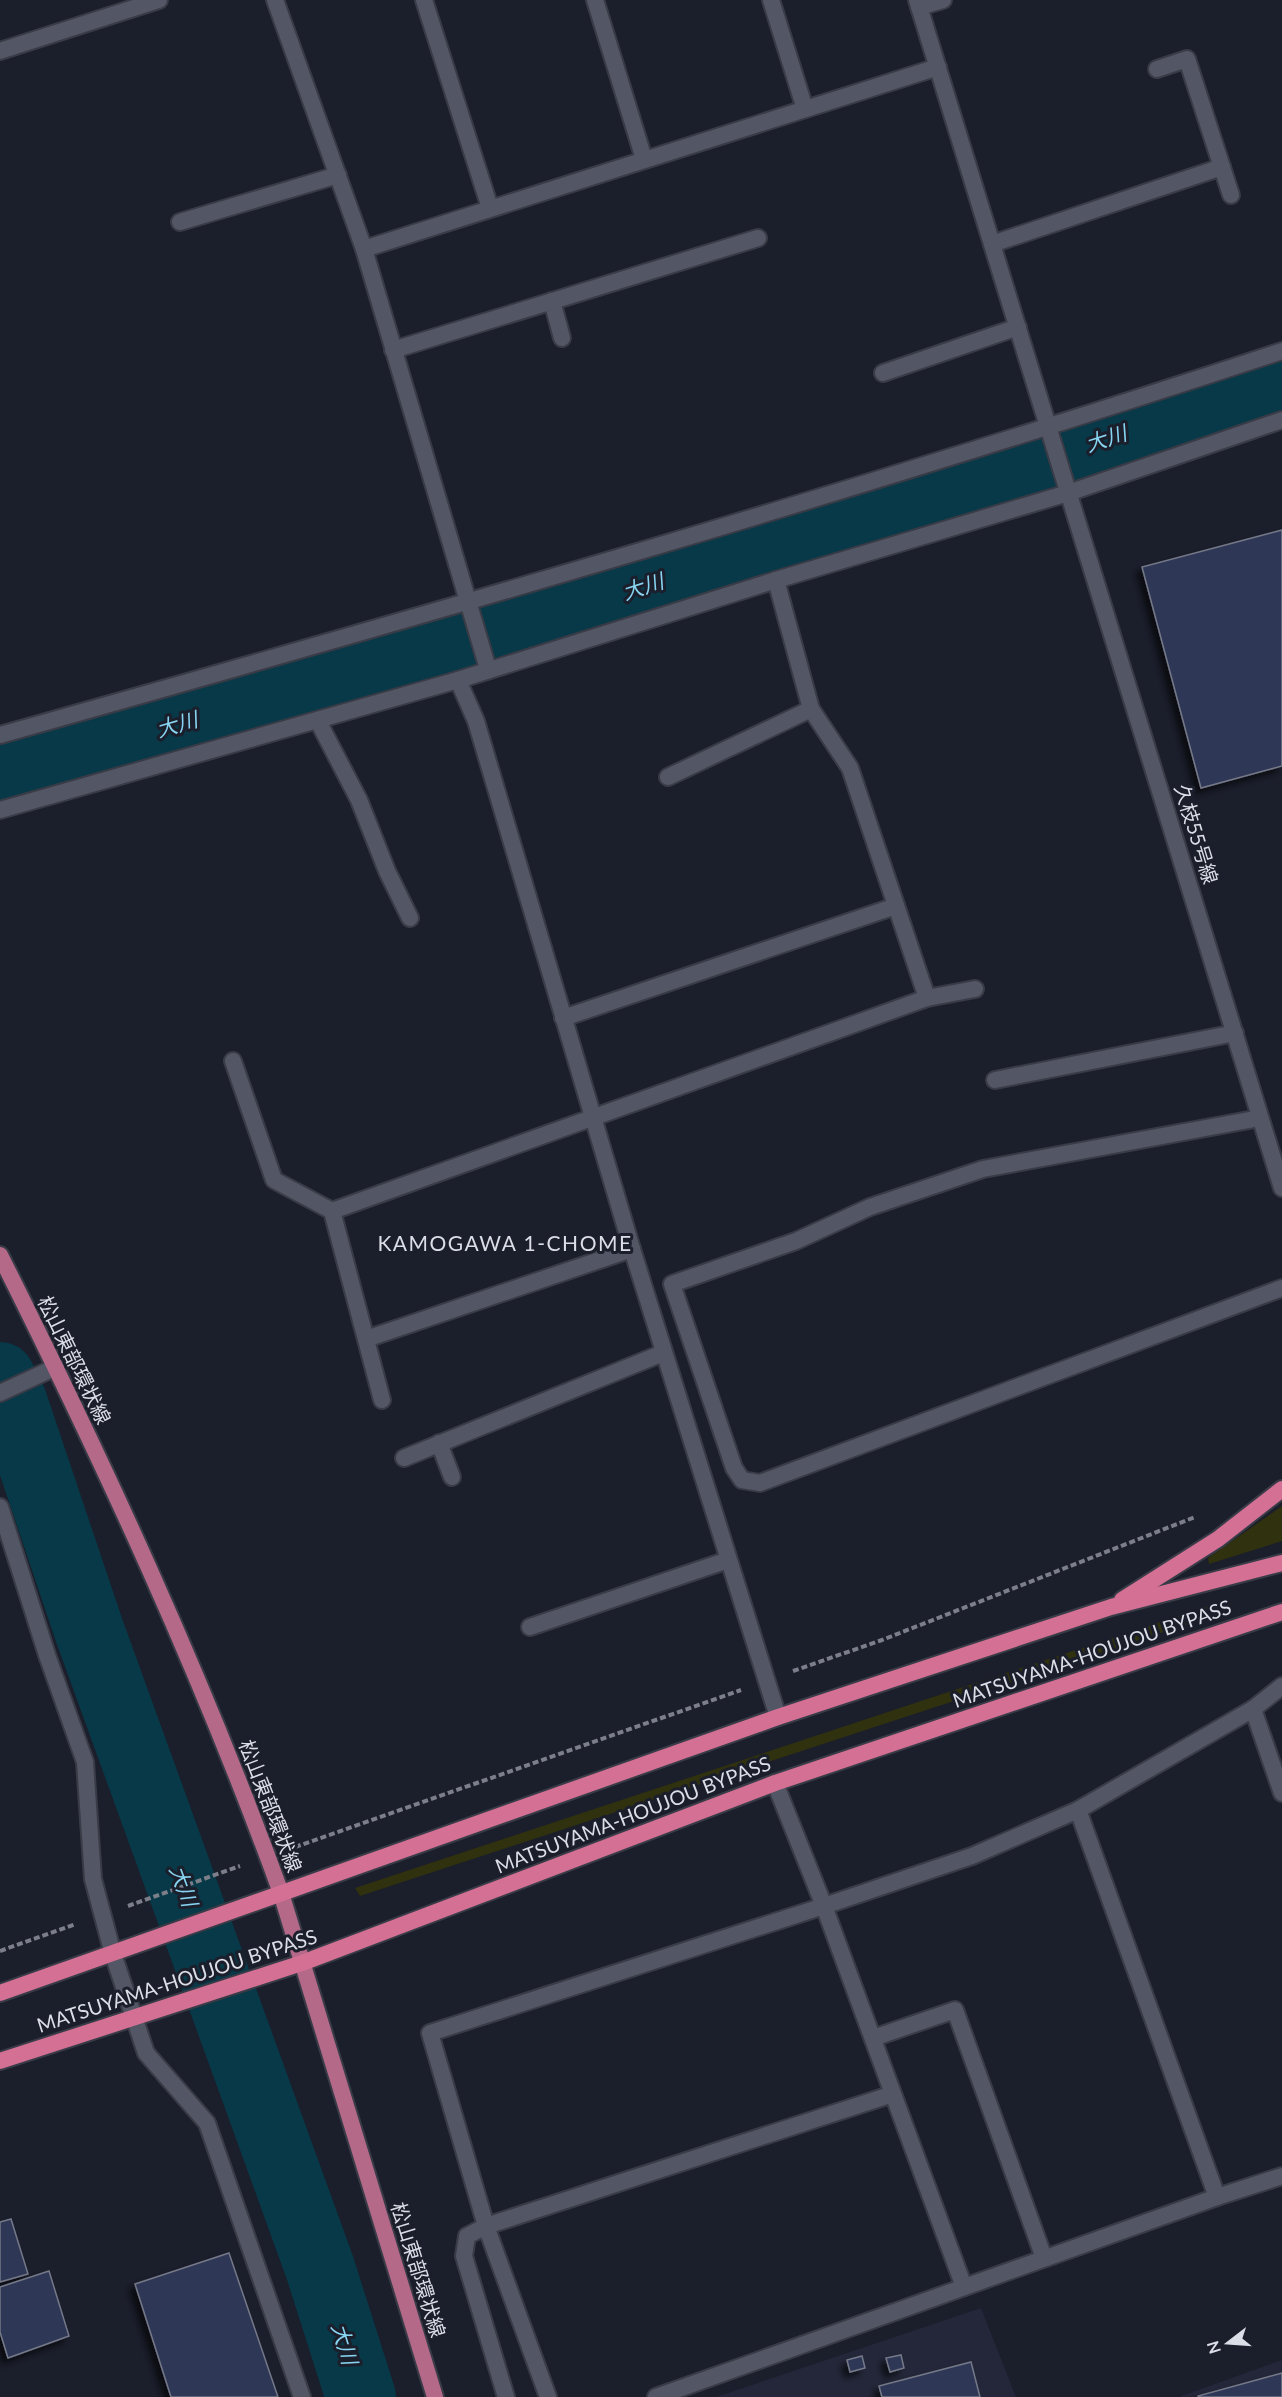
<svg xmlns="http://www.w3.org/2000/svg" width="1282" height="2397" viewBox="0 0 1282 2397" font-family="Lato,'Noto Sans JP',sans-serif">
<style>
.built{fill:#232739}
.green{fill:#30310f}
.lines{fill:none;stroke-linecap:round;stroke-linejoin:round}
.river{stroke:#083948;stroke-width:70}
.building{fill:#2f3756;stroke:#747988;stroke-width:1.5;filter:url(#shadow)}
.minor-casing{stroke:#393b46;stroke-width:20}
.primary-casing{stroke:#393b46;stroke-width:20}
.trunk-casing{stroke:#393b46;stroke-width:20}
.path{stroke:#7c7f8a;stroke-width:4;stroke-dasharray:6 3;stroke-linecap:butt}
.minor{stroke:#525665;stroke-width:16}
.primary{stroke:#b46989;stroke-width:16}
.trunk{stroke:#d57095;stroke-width:16}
.labels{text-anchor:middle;stroke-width:6;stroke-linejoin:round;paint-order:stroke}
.street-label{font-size:20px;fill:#dbdee7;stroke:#1b1e2b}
.water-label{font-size:21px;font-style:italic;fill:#87d4f0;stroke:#1b1e2b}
.neighbourhood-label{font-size:21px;letter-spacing:1.5px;fill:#dbdee7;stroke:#1b1e2b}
</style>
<defs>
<filter id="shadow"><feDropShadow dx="-5.5" dy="5.5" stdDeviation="3" flood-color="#0009"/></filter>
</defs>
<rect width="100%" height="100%" fill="#1b1e2b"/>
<g class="built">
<polygon points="981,2308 1016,2397 716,2397"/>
<polygon points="1282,2360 1282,2397 1179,2397"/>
</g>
<g class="green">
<polygon points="1282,1506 1282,1541 1209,1564 1208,1558"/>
<polygon points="1230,1599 1231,1610 360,1896 355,1888"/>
</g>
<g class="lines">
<g class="river">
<polyline points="0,777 149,731 539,620 1282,383"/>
<polyline points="0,1377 12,1401 89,1630 320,2268 361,2397"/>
</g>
</g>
<g class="building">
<polygon points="1282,530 1282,766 1201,788 1142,567"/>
<polygon points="11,2219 28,2274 0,2282 0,2222"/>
<polygon points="229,2253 278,2397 171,2397 135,2284"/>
<polygon points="49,2271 69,2336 8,2358 0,2332 0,2287"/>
<polygon points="901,2355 904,2368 890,2372 886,2358"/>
<polygon points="862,2356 865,2368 850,2372 847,2360"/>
<polygon points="971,2362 980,2397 882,2397 879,2386"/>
<polygon points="1282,2373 1282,2397 1198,2397 1198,2396"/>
</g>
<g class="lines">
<defs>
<g id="minor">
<polyline points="275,0 364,249 488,669"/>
<polyline points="424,0 490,208"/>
<polyline points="595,0 644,159"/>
<polyline points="771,0 805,109"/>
<polyline points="917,0 1282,1188"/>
<polyline points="919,7 943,0"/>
<polyline points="0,51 159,0"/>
<polyline points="1157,69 1187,59 1231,195"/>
<polyline points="180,222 338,175"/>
<polyline points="992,244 1222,167"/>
<polyline points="364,249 938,67"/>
<polyline points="552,301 562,338"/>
<polyline points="393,350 758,238"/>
<polyline points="883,373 1018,327"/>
<polyline points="776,580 811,709 850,768 927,998"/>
<polyline points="458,680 476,721 632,1249 778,1717"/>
<polyline points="318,721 359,800 387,871 410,918"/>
<path d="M0 735C430 614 858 491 1282 351"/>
<polyline points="668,777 811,709"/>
<polyline points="0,810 458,680 776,580 1068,493 1282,420"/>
<polyline points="563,1018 896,906"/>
<polyline points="233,1061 274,1180 332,1211 382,1400"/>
<polyline points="995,1080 1235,1033"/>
<polyline points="1260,1118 983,1169 870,1207 796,1241 672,1284 734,1468 742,1480 760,1483 1282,1288"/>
<polyline points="332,1211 927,998 975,989"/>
<polyline points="366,1339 632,1249"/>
<polyline points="0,1393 56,1367"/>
<polyline points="439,1443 452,1477"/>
<polyline points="404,1458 663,1353"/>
<polyline points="0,1507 47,1655 85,1762 93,1879 113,1954 146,2053 207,2123 302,2397"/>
<polyline points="530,1627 728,1560"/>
<polyline points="1253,1709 1282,1686"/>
<polyline points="775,1783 824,1906 972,1856 1078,1810 1253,1709 1282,1793"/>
<polyline points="1078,1810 1217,2197"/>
<polyline points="873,2038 955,2010 1044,2258"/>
<path d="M893 2094 486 2226 430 2033 824 1906C871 2033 918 2160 964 2287"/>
<polyline points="506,2397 464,2256 467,2236 486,2226 548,2397"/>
<polyline points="656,2397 1217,2197 1282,2176"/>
</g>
<path id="primary" d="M0 1255C104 1463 202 1675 281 1893L435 2397"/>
<g id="trunk">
<polyline points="1122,1600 1218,1539 1282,1489"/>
<polyline points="0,1993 778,1717 1111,1607 1282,1563"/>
<polyline points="0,2061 302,1963 775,1783 1282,1612"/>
</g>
</defs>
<use href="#minor" class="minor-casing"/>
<use href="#primary" class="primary-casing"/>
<use href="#trunk" class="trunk-casing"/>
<g class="path">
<polyline points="793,1671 882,1640 1195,1517"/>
<polyline points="295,1847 741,1690"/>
<polyline points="128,1906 240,1866"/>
<polyline points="0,1951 76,1924"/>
</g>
<use href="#minor" class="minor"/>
<use href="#primary" class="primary"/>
<use href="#trunk" class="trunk"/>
</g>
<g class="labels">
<g class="street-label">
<text transform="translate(1196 834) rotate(73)" y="7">久枝55号線</text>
<text transform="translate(74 1360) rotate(64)" y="7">松山東部環状線</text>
<text transform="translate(1092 1654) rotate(-19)" y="7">MATSUYAMA-HOUJOU BYPASS</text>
<text transform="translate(270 1806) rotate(69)" y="7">松山東部環状線</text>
<text transform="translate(633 1815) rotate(-21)" y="7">MATSUYAMA-HOUJOU BYPASS</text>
<text transform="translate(177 1981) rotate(-18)" y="7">MATSUYAMA-HOUJOU BYPASS</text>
<text transform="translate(418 2270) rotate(73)" y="7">松山東部環状線</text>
</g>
<g class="water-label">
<text transform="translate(1106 439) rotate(-18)" y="7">大川</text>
<text transform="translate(643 587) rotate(-18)" y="7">大川</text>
<text transform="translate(177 725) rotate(-16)" y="7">大川</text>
<text transform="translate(183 1886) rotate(70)" y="7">大川</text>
<text transform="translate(344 2344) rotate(73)" y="7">大川</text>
</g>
<g class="neighbourhood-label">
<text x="505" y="1251">KAMOGAWA 1-CHOME</text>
</g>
</g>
<g transform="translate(1228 2343) rotate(253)" stroke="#1b1e2b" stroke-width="4.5" paint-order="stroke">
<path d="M0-4.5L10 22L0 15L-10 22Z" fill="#dbdee7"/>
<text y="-9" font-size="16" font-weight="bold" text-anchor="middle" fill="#dbdee7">N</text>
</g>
</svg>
